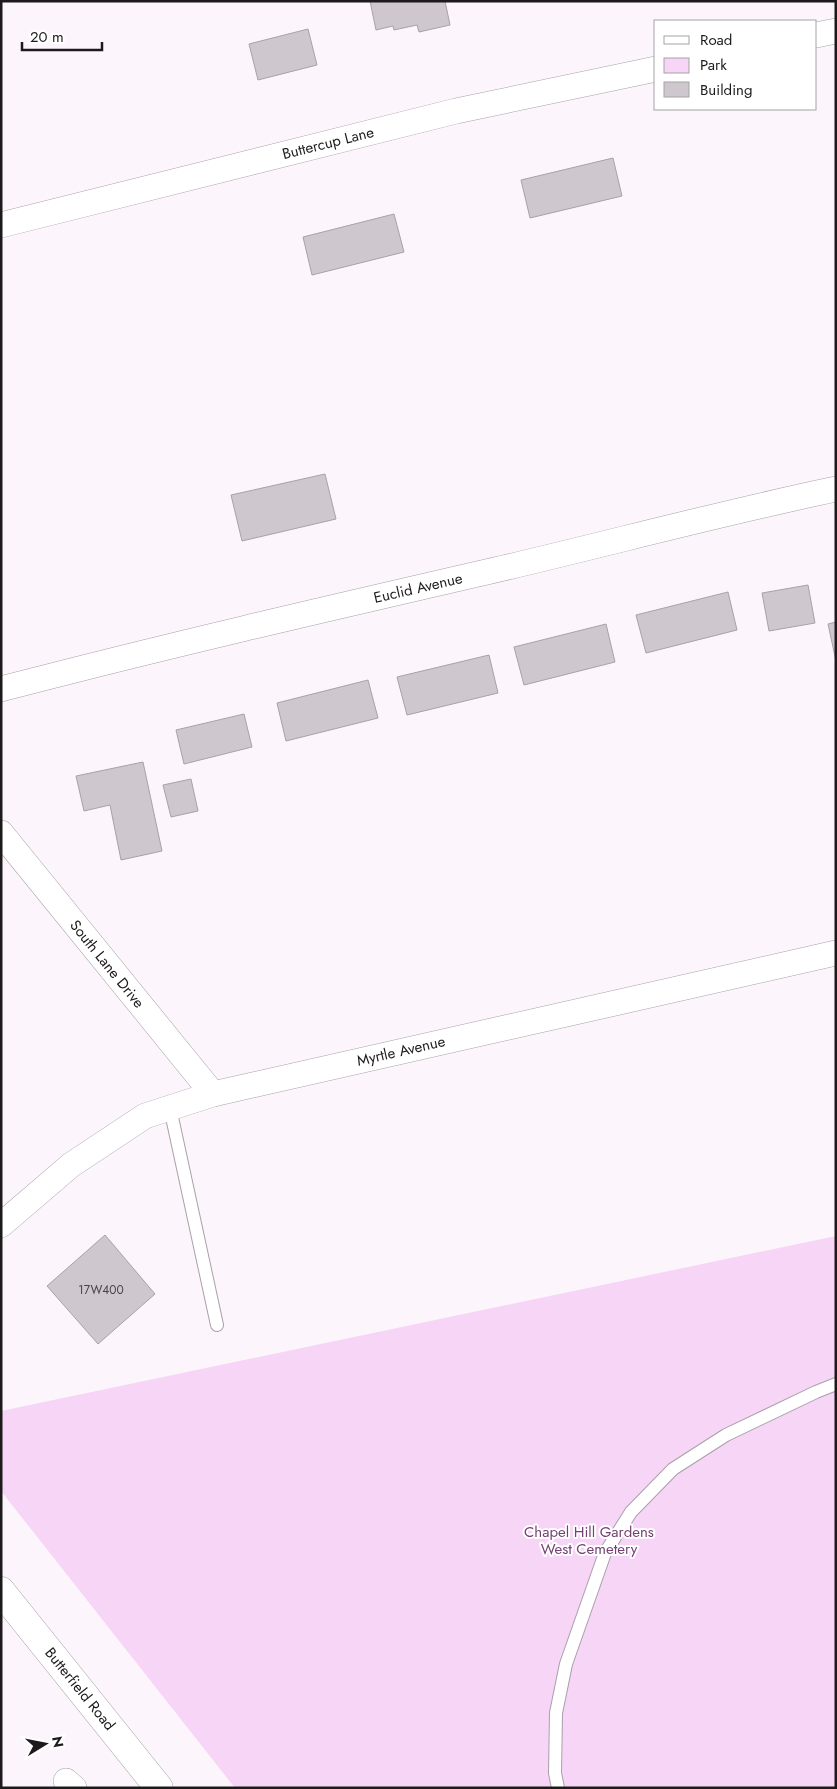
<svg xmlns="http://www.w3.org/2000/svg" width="837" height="1789" viewBox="0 0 837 1789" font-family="Jost,sans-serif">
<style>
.green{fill:#f7d5f6}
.building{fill:#cec7ce;stroke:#a8a1a7}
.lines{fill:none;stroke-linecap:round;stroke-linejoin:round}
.lane-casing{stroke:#a8a1a8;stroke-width:14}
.street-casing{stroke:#a8a1a8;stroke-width:26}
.secondary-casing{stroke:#a8a1a8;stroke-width:29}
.lane{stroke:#fff;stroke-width:12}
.street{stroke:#fff;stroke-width:25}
.secondary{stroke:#fff;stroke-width:28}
.labels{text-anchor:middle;stroke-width:4;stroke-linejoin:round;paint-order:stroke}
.number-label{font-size:12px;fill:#494548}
.street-label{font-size:15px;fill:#1d1a1c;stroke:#fff}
.park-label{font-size:15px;fill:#754174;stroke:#fff}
</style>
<rect width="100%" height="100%" fill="#fdf5fc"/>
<polygon class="green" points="836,1236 836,1788 235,1788 1,1491 1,1411"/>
<g class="building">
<polygon points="370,1 445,1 450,25 419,32 417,25 394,30 393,26 376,30"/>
<polygon points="308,29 317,65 258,80 249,44"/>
<polygon points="613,158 622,196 530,218 521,180"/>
<polygon points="394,214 404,252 312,275 303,237"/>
<polygon points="325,474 336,519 242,541 231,495"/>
<polygon points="808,585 815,623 769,631 762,593"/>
<polygon points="728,592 737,630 646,653 636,615"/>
<polygon points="836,622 836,661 828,624"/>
<polygon points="606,624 615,662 524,685 514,647"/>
<polygon points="489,655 498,693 407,715 397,677"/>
<polygon points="368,680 378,718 286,741 277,703"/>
<polygon points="244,714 252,747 184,764 176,730"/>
<polygon points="143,762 162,851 121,860 110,805 84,811 76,776"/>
<polygon points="191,779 198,811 171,817 163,785"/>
<polygon points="105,1235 155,1294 98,1344 47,1286"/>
</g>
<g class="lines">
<defs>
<g id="lane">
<polyline points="170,1108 217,1325"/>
<polyline points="558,1788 555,1773 556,1713 566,1664 605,1553 631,1512 673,1469 726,1435 816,1392 836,1384"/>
</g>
<g id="street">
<polyline points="816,35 836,31"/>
<polyline points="1,225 456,111 656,69"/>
<path d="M1 689C169 645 339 606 508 567 618 541 726 512 836 489"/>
<polyline points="1,833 213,1094"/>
<polyline points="1,1225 71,1165 145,1116 213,1094 836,953"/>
<polyline points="66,1781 74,1788"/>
</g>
<polyline id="secondary" points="1,1591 159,1788"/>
</defs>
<use href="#lane" class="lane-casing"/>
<use href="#street" class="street-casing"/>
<use href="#secondary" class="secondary-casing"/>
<use href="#lane" class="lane"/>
<use href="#street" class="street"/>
<use href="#secondary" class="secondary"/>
</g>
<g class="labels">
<g class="number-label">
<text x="101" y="1294">17W400</text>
</g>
<g class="street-label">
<text transform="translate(328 143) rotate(-14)" y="5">Buttercup Lane</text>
<text transform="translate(418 588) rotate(-13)" y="5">Euclid Avenue</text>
<text transform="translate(107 964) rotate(51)" y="5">South Lane Drive</text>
<text transform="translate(401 1051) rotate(-13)" y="5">Myrtle Avenue</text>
<text transform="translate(80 1689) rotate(51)" y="5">Butterfield Road</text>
</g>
<g class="park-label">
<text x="589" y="1537">Chapel Hill Gardens<tspan x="589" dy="17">West Cemetery</tspan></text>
</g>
</g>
<rect width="837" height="1789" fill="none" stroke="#1d1a1c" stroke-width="5"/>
<rect x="654" y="20" width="162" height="90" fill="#ffffff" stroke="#a5a3a4"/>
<rect x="664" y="36" width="25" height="8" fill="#ffffff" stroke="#a5a3a4"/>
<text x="700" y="45" font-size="15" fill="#1d1a1c">Road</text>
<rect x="664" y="58" width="25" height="15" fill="#f7d5f6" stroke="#a5a3a4"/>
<text x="700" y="70" font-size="15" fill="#1d1a1c">Park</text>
<rect x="664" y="82" width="25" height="15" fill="#cec7ce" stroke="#a5a3a4"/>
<text x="700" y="95" font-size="15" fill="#1d1a1c">Building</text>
<g transform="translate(45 1744) rotate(80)" stroke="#ffffff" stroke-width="4" paint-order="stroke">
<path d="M0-4L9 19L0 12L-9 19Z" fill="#1d1a1c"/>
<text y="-8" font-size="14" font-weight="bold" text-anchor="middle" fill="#1d1a1c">N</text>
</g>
<path d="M22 42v8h80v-8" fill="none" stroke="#1d1a1c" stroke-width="2.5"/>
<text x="30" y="42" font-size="15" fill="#1d1a1c" stroke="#ffffff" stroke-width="4" paint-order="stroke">20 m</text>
</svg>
